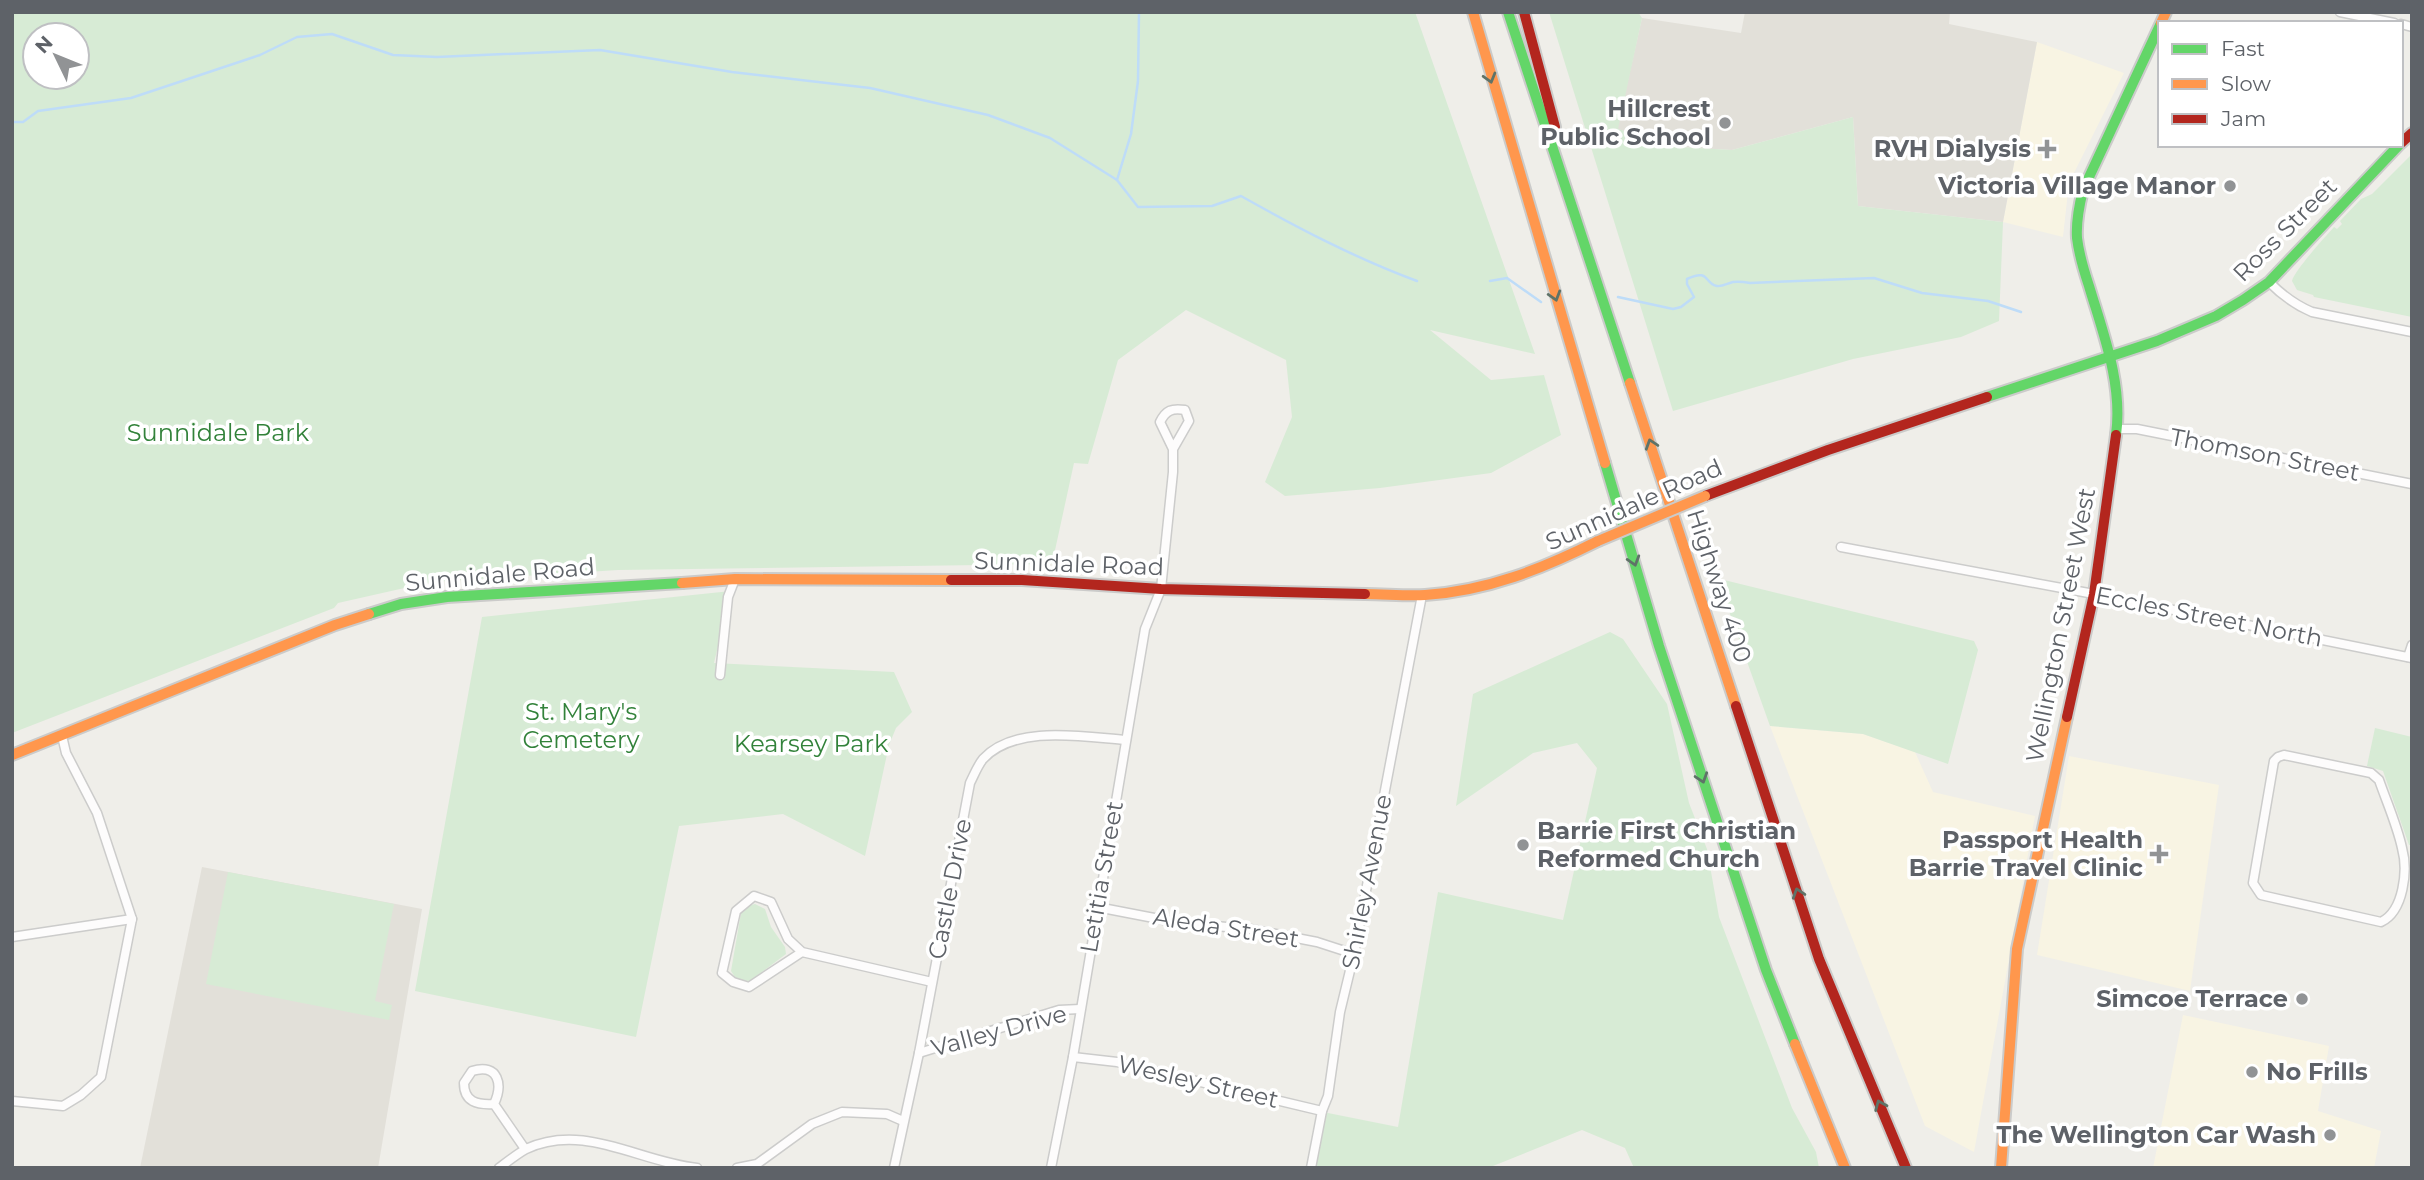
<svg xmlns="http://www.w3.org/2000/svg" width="2424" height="1180" viewBox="0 0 2424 1180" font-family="Montserrat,sans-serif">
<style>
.commercial{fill:#f8f4e3}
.education{fill:#e2e0d9}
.green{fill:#d7ebd5;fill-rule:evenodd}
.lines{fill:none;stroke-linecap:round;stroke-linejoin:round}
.stream{stroke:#bedcf8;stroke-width:2.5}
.street-casing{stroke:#cccccb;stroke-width:11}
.fast-casing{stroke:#cbcbca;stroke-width:14}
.slow-casing{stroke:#cbcbca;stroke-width:14}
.jam-casing{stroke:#cbcbca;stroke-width:14}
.street{stroke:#fdfcfc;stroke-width:8}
.fast{stroke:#63d668;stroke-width:10}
.slow{stroke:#ff974d;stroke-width:10}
.jam{stroke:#b3261e;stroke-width:10}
.slow-bridge-casing{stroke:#cbcbca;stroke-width:14;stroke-linecap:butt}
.slow-bridge{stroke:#ff974d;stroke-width:10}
.oneway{stroke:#5f7368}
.poi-dot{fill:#919395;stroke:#fff;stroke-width:2.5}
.labels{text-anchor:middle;stroke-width:7;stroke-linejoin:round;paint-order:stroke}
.poi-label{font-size:24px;font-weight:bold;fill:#5e6268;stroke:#fff;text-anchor:end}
.street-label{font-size:24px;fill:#5e6268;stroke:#fff}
.park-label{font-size:24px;fill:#32823a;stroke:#fff}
</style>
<rect width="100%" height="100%" fill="#efeee9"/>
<g class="commercial">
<polygon points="2037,42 2124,73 2069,183 2063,237 2003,222"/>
<polygon points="1770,726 1863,734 1915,752 1933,792 2035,816 1974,1152 1925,1126"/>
<polygon points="2069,756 2219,785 2190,991 2037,955"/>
<polygon points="2183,1015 2329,1046 2318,1111 2381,1131 2374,1168 2153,1168"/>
</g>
<g class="education">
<polygon points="1745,12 1950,12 1949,24 2037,42 2003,222 1858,206 1853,117 1732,150 1680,147 1617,129 1642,18 1741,33"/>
<polygon points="202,867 422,909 378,1168 140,1168"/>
</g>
<g class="green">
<path d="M12 12H1415L1535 354 1430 330 1491 380 1544 375 1561 435 1491 473 1380 488 1285 496 1265 482 1292 417 1286 360 1186 310 1118 360 1088 464 1074 463 1052 564 618 570 431 582 338 603 334 608 12 733ZM35 35H77V77H35Z"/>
<polygon points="1549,12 1638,12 1642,18 1618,129 1680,147 1732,150 1853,117 1858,206 2003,222 1999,321 1961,337 1853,359 1673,411"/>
<path d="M2412 154V317L2314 297 2313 295 2297 290 2292 281C2294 271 2326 236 2334 227L2337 229 2342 224 2340 221 2361 199 2372 194Z"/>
<polygon points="1720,579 1974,641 1978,650 1948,764 1863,734 1770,726 1720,586"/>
<polygon points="731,591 714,663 894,672 912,712 896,728 889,745 865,856 783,814 679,826 636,1037 415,991 482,617"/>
<polygon points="1610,632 1623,639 1667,704 1689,803 1707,849 1719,917 1792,1108 1816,1152 1819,1168 1634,1168 1625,1148 1582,1130 1488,1168 1312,1168 1323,1112 1398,1127 1438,892 1563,920 1597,768 1577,743 1533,753 1456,806 1473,694"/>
<polygon points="2375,728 2412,737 2412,845 2409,845 2383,771 2367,766"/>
<polygon points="228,872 394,904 375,1001 392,1005 389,1020 206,984"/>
<polygon points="755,904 765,909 771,927 785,947 786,954 750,981 737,980 731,971 741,913 748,906"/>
</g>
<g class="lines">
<g class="stream">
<path d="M12 122H23L38 111 131 98 260 55 297 37 332 34 393 55 437 57 600 50 732 72 870 88 988 115 1050 138 1117 180 1138 207 1212 206 1241 196C1298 228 1355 258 1417 281"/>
<polyline points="1117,180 1131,134 1138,81 1139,12"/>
<polyline points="1490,281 1507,278 1541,302"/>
<path d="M1618 297 1673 309 1681 307 1694 297 1687 284V279C1710 268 1704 284 1717 286 1722 287 1728 283 1733 282 1739 281 1745 282 1750 283L1874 278 1922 293 1988 301 2021 312"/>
</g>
<defs>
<g id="street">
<polyline points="2340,12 2394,23"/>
<polyline points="2401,24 2412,27"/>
<path d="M2269 282C2282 295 2295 305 2312 312L2412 332"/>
<polyline points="2117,429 2137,429 2412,484"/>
<polyline points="1841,547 2094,594 2412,658"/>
<polyline points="2408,657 2412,645"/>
<polyline points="720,675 728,597 735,579"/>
<path d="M2284 755 2371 773 2379 780C2387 803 2397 825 2402 848 2408 870 2404 911 2381 922L2261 895 2253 883 2274 761 2278 757Z"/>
<polyline points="1097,907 1180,923 1250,929 1317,942 1354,954"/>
<polyline points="12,937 132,919"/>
<polyline points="802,952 749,987 733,982 722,973 736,911 754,896 771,902 788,939 802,952 932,982"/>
<polyline points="919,1053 1059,1010 1080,1009"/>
<polyline points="1073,1057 1117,1062 1322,1111"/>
<polyline points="12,1101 63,1106 81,1095 101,1077 132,919 97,813 66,753 62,736"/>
<path d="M494 1104C503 1085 499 1063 472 1071L464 1083C464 1102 477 1105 494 1104L525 1149"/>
<path d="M499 1168C507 1162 517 1154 526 1149 584 1122 639 1162 697 1168"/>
<polyline points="737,1168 757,1164 812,1124 842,1112 887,1114 903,1121"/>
<path d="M894 1168 919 1053 970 783C974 775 978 765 983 759 1015 724 1084 737 1126 740"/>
<path d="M1051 1168 1073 1057 1145 629 1161 589 1173 472V449L1160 422C1166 410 1172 408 1185 410L1189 421 1173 449"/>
<polyline points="1311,1168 1322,1111 1328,1096 1340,1012 1354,954 1422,595"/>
</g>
<g id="fast">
<polyline points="1508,12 1630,383"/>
<polyline points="1987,397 2157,341 2216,316 2243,300 2269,282 2399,145"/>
<path d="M2116 435C2123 384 2103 333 2089 286 2084 271 2079 254 2077 238 2076 222 2079 206 2083 190L2160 25"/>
<polyline points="1605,463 1659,646 1766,970 1795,1044"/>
<polyline points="369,614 401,604 447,597 682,583"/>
</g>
<g id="slow">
<polyline points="1473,12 1605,463"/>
<polyline points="2161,23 2166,12"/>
<polyline points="1630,383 1736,706"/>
<polyline points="682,583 735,579 951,580"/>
<path d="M1365 594C1385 594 1405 596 1425 595 1487 591 1542 569 1598 541"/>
<polyline points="12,755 335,625 369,614"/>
<polyline points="1795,1044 1845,1168"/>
<polyline points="2001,1168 2017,949 2067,717"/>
</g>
<g id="jam">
<polyline points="1524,12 1555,127"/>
<polyline points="2401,143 2412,133"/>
<polyline points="1705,496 1828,450 1987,397"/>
<polyline points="951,580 1022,580 1161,589 1365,594"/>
<polyline points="1736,706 1819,959 1906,1168"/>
<polyline points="2067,717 2094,594 2116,435"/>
</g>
</defs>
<use href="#street" class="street-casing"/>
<use href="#fast" class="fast-casing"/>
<use href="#slow" class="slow-casing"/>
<use href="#jam" class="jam-casing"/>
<use href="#street" class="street"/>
<use href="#fast" class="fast"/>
<use href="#slow" class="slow"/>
<use href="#jam" class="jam"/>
<defs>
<polyline id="slow-bridge" points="1598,541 1705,496"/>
</defs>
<use href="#slow-bridge" class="slow-bridge-casing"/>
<use href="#slow-bridge" class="slow-bridge"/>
</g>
<defs><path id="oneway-chevron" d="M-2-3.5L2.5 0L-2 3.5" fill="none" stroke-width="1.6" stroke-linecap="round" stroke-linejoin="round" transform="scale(1.75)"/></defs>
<g class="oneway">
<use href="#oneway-chevron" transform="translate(1490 78) rotate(74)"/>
<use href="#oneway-chevron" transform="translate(1555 296) rotate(73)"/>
<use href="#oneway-chevron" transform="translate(1651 444) rotate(-108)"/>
<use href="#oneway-chevron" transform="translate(1634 561) rotate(73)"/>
<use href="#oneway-chevron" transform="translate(1702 778) rotate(72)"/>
<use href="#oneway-chevron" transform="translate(1798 893) rotate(-108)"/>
<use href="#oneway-chevron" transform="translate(1880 1105) rotate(-113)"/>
</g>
<g class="poi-dot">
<circle cx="1725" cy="123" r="7"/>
<path d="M2043.5 138.5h7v7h7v7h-7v7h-7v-7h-7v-7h7z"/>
<circle cx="2230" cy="186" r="7"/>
<circle cx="1523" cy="845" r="7"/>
<path d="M2155.5 843.5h7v7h7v7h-7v7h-7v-7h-7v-7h7z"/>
<circle cx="2302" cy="999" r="7"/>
<circle cx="2252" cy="1072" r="7"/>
<circle cx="2330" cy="1135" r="7"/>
</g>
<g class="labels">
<g class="poi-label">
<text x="1711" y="117">Hillcrest<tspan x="1711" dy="28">Public School</tspan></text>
<text x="2031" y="157">RVH Dialysis</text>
<text x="2216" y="194">Victoria Village Manor</text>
<text x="1537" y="839" text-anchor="start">Barrie First Christian<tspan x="1537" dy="28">Reformed Church</tspan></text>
<text x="2143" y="848">Passport Health<tspan x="2143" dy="28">Barrie Travel Clinic</tspan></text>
<text x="2288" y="1007">Simcoe Terrace</text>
<text x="2266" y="1080" text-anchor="start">No Frills</text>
<text x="2316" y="1143">The Wellington Car Wash</text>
</g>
<g class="street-label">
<text transform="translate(2285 230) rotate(-45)" y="8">Ross Street</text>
<text transform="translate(2265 455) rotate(11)" y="8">Thomson Street</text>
<text transform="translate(1634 505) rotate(-24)" y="8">Sunnidale Road</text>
<text transform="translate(1069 564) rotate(2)" y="8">Sunnidale Road</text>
<text transform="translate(500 575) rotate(-5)" y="8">Sunnidale Road</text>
<text transform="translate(1719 586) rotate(72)" y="8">Highway 400</text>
<text transform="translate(2209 617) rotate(11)" y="8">Eccles Street North</text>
<text transform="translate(2061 625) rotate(-79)" y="8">Wellington Street West</text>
<text transform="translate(1102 877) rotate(-80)" y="8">Letitia Street</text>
<text transform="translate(1367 882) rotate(-79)" y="8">Shirley Avenue</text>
<text transform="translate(950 889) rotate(-79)" y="8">Castle Drive</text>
<text transform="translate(1226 928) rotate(9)" y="8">Aleda Street</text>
<text transform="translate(999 1031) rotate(-15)" y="8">Valley Drive</text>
<text transform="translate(1198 1082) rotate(13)" y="8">Wesley Street</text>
</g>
<g class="park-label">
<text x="218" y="441">Sunnidale Park</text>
<text x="581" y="720">St. Mary's<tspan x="581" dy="28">Cemetery</tspan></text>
<text x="811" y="752">Kearsey Park</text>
</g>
</g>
<rect width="2424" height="1180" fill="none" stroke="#5e6268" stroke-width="28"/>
<rect x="2158" y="21" width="245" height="126" fill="#ffffff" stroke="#bfc0c3" stroke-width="2"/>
<rect x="2172" y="44" width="35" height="10" fill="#63d668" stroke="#bfc0c3" stroke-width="2"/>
<text x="2221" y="56" font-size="21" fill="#5e6268">Fast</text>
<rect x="2172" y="79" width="35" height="10" fill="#ff974d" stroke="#bfc0c3" stroke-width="2"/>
<text x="2221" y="91" font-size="21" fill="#5e6268">Slow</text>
<rect x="2172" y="114" width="35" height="10" fill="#b3261e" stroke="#bfc0c3" stroke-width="2"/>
<text x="2221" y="126" font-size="21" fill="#5e6268">Jam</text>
<g transform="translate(56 56) rotate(313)"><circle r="33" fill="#ffffff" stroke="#bfc0c3" stroke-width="2"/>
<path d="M0-5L12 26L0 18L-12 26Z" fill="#919395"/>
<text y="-10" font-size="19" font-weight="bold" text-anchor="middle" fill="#5e6268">N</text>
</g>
</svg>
